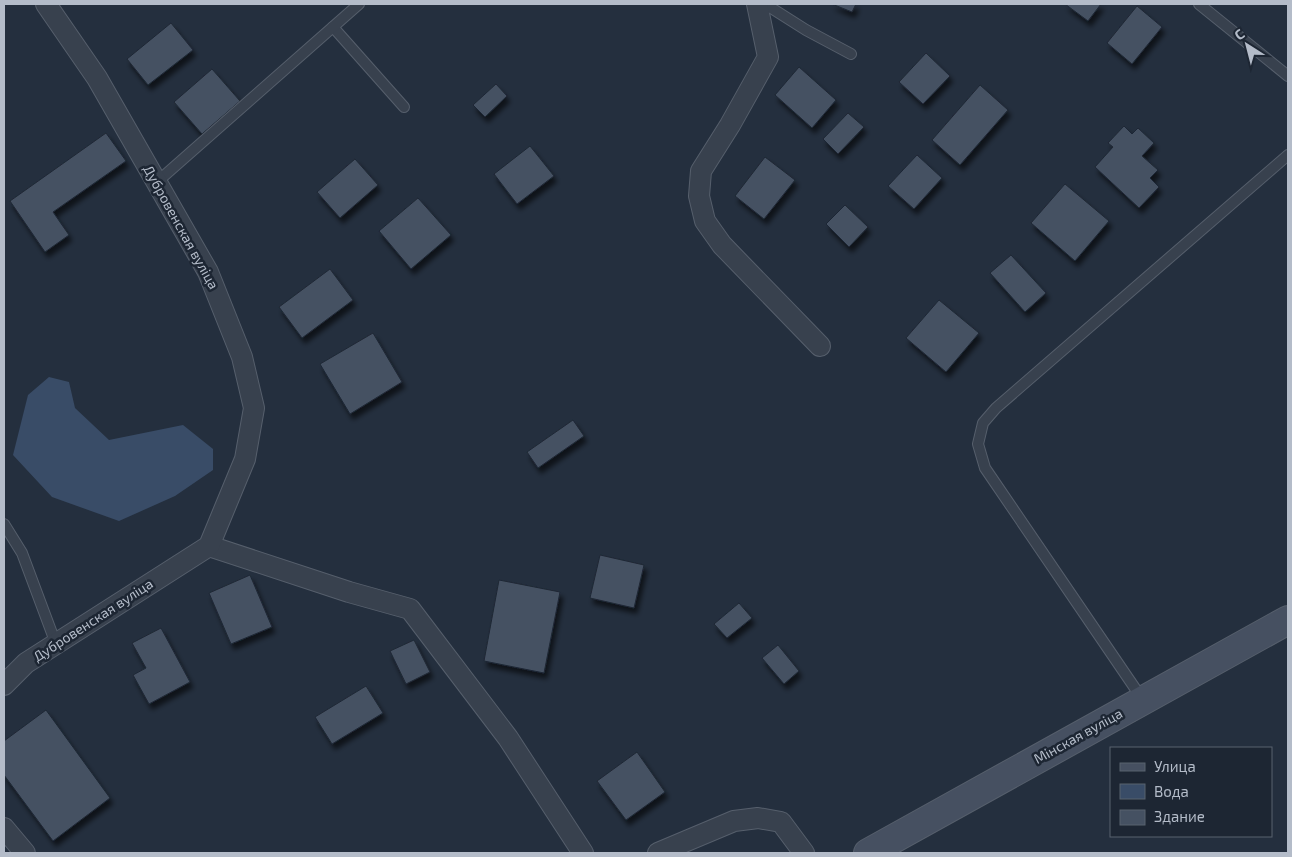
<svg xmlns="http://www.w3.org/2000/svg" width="1292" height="857" viewBox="0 0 1292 857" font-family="'Exo 2',sans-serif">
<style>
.water{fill:#394c67}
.building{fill:#455162;stroke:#1f2835;filter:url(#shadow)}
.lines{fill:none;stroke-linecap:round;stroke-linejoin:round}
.service-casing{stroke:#565f6c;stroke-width:12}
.minor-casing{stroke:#565f6c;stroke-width:22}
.secondary-casing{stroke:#565f6c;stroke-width:30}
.service{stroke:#38414e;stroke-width:10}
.minor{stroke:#38414e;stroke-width:20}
.secondary{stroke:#465061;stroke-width:28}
.labels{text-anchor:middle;stroke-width:5;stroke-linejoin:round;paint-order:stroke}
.street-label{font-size:14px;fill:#b4bcc9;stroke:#1d2633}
</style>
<defs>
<filter id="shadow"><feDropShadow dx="3" dy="5.5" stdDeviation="2.5" flood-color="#0009"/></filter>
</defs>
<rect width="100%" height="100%" fill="#242f3e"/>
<polygon class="water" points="49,377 69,382 75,408 109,440 183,425 213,449 213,470 175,496 119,521 52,497 13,455 28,395"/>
<g class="building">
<polygon points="832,4 856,4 852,12"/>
<polygon points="1065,4 1101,4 1088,21"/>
<polygon points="1137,6 1162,27 1132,64 1107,43"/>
<polygon points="171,23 193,50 148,85 127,59"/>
<polygon points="926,53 950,76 923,104 899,82"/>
<polygon points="799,67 836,100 812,128 775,95"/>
<polygon points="212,69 240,101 202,134 174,102"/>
<polygon points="496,84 507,96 485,117 473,105"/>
<polygon points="980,85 1008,110 960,165 932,140"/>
<polygon points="848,113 864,127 838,154 823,139"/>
<polygon points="1124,126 1132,134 1138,128 1154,143 1142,156 1158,170 1150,178 1159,187 1139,208 1095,167 1113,147 1108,143"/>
<polygon points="106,133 126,161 53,212 69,235 45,252 10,201"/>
<polygon points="530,146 554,176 517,204 494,174"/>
<polygon points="917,155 942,178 914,209 888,186"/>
<polygon points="765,157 795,180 764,219 735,196"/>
<polygon points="355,159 378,185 340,218 317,192"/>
<polygon points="1065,184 1109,221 1075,261 1031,223"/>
<polygon points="418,198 451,235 411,269 379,231"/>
<polygon points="845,205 868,227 849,247 826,224"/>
<polygon points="1011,255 1046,293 1025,312 990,273"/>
<polygon points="330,269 353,300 302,338 279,307"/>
<polygon points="939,300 979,333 946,372 906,338"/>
<polygon points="373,333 402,382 350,414 320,364"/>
<polygon points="573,420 584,436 538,468 527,452"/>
<polygon points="600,555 644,565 634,608 590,598"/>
<polygon points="250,575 272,627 231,644 209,593"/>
<polygon points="499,580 560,592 544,673 484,661"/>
<polygon points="739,603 752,618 727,638 714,624"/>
<polygon points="161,628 190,682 149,704 133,675 146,668 132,643"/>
<polygon points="414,640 430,672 406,684 390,651"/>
<polygon points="778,645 799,671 784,684 762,658"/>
<polygon points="366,686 383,713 332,744 315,717"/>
<polygon points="46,710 110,798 53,841 4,775 4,741"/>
<polygon points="637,752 665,792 626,820 597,781"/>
</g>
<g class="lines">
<defs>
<g id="service">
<polyline points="765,4 806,30 851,54"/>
<polyline points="1199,4 1288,76"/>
<polyline points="333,27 404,107"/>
<polyline points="157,182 359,4"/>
<polyline points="4,524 22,553 56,644"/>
<polyline points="1143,700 985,468 978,444 983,423 996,408 1288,155"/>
</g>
<g id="minor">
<polyline points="757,4 768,57 730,125 701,171 699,196 705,221 722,245 820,346"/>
<polyline points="209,546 349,592 410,609 508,738 583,853"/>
<polyline points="4,685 26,663 209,546 245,459 254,408 242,357 208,272 97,78 46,4"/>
<polyline points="4,828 25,853"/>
<polyline points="658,853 734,821 758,818 781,822 804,853"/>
</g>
<polyline id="secondary" points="868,853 1288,620"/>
</defs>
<use href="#service" class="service-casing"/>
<use href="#minor" class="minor-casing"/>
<use href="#secondary" class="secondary-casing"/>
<use href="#service" class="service"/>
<use href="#minor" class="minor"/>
<use href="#secondary" class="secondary"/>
</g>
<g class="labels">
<g class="street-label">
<text transform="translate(181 227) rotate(61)" y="5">Дубровенская вуліца</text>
<text transform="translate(93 620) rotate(-33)" y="5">Дубровенская вуліца</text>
<text transform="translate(1078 736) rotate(-29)" y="5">Мінская вуліца</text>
</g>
</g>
<rect width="1292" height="857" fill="none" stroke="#b4bcc9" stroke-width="10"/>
<rect x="1110" y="747" width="162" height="90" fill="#1d2633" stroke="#59626f"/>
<rect x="1120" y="763" width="25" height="8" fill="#465061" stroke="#59626f"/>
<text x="1154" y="772" font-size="15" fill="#b4bcc9">Улица</text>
<rect x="1120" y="784" width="25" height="15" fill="#394c67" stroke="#59626f"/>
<text x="1154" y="797" font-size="15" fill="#b4bcc9">Вода</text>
<rect x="1120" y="810" width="25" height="15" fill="#455162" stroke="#59626f"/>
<text x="1154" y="822" font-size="15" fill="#b4bcc9">Здание</text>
<g transform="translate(1247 45) rotate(324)" stroke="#1d2633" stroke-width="4" paint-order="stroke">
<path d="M0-4L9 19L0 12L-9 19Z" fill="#b4bcc9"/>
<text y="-8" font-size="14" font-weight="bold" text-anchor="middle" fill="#b4bcc9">С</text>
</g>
</svg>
